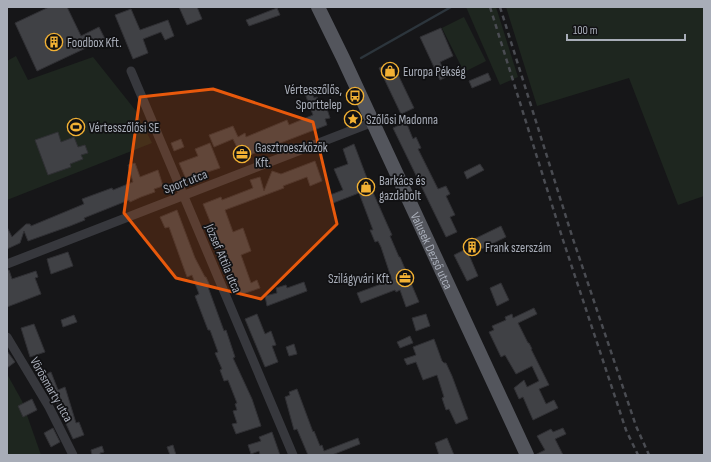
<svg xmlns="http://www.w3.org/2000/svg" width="711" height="462" viewBox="0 0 711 462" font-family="'Sofia Sans Condensed',sans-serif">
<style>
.green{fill:#1e261f}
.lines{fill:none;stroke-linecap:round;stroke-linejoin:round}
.stream{stroke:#2c353c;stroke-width:2.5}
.building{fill:#404145;stroke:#303034}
.minor{stroke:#37383d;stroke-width:9}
.primary{stroke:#53555c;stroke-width:14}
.rail{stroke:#4a4c52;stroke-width:2.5;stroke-dasharray:5 4;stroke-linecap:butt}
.marked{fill:#e8590c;fill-opacity:0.2;stroke:#e8590c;stroke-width:3;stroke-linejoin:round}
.labels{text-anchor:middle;stroke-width:3.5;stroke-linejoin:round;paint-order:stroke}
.poi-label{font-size:13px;fill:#a8adb8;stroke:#111113;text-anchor:start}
.street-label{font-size:13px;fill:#a8adb8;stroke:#111113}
</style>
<rect width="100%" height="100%" fill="#161618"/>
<g class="green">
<polygon points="466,7 496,7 518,77 500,85"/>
<polygon points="506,7 704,7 704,196 678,205 629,78 537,106"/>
<polygon points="464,17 486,61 464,72 442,28"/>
<polygon points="16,56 28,80 93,57 136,111 152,143 7,200 7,61"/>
<polygon points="7,374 22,401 41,455 7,455"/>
</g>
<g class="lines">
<polyline class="stream" points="361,58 451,7"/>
</g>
<g class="building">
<polygon points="49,7 67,7 81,36 99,27 105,39 37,71 15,23"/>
<polygon points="179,7 197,7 202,19 187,25"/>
<polygon points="277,8 280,15 249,26 246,20"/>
<polygon points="131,9 140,30 168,20 174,36 165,40 161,32 143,39 148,53 133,59 115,15"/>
<polygon points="441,28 453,56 440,62 446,77 440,80 420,37"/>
<polygon points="392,62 414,108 401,114 379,68"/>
<polygon points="488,73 491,80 472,88 469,81"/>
<polygon points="310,89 314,98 317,97 323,111 327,109 330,118 325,119 327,125 242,158 233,139 214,147 209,135 233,126 238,137 245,133 246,137 287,120 289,125 313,115 304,91"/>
<polygon points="406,122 413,139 416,137 421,148 418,149 438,189 446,186 450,194 446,196 455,215 450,217 457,232 446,237 393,128"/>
<polygon points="58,132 61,142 74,137 78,147 85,145 88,153 81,155 83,159 70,164 71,167 48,175 35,140"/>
<polygon points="181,139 184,147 174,151 171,143"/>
<polygon points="210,143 220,168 186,179 179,163 198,156 195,149"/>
<polygon points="354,144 368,181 387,224 392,235 390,236 399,257 400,257 419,302 406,307 400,290 396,292 395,290 361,303 357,293 392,280 381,247 378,241 375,242 370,230 373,230 359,193 333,203 330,195 343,190 334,169 348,164 343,149"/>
<polygon points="315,161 322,181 310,186 307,177 283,186 284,188 225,210 233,232 243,228 251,251 241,255 251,283 257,280 260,288 240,295 203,204 221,197 222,200 253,188 250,180 260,177 264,191 272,171 281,174"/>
<polygon points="135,163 140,177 158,170 163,186 154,189 155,192 141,197 130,202 129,200 84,218 85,220 70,226 28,241 24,231 20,243 7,249 7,227 12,237 26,224 30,224 31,226 84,204 82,199 112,188 113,190 133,182 128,165"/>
<polygon points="480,164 484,170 467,179 464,172"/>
<polygon points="177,210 195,258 205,277 206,277 210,286 208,287 224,331 226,330 235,357 233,358 252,399 261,426 236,434 232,424 237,423 233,411 237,410 235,404 237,403 228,380 224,381 220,370 222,369 215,353 218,352 210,330 208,330 195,296 199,294 192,275 187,277 169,227 165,228 160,217"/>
<polygon points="501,226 506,237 469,255 478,276 467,281 454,255 468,248 466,243"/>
<polygon points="68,252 73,266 51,274 47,259"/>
<polygon points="7,270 9,270 12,279 36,271 38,277 35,278 41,294 7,307"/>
<polygon points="304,282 307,291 267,306 265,296 277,293 276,288 286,285 287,288"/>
<polygon points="501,283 509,300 497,306 490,288"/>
<polygon points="534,308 537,314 518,323 528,343 529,343 532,349 531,349 549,385 539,389 546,404 554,400 558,408 533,420 523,397 519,399 514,388 524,380 527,387 539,381 532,366 516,374 505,355 501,357 489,332 494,330 492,326 506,320 505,317 512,314 513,318"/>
<polygon points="257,314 265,334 271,331 276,345 272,346 278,362 265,367 245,319"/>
<polygon points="426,314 430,326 416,331 412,318"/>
<polygon points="74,315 77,322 63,327 61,320"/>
<polygon points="34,324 45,352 30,357 21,328"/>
<polygon points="410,336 413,343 400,348 397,342"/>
<polygon points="434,339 442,361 444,363 446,363 452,376 468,419 456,424 449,409 446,410 442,398 444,397 437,375 423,380 416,362 407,365 404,359 416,355 413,347"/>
<polygon points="294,344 297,354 289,356 286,347"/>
<polygon points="7,351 15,362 7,368"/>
<polygon points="51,372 58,390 65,387 76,423 79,422 84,435 73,439 49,387 45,388 41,376"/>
<polygon points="297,389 313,432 314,431 320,446 322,445 324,451 358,438 360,444 332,455 308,455 297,429 294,430 285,397 290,395 289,392"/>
<polygon points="32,399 37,410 23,417 18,406"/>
<polygon points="53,428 60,442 51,447 44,433"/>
<polygon points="563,428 566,434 555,439 563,455 535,455 545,450 537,436 551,429 553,432"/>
<polygon points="272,432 280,455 260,455 259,451 251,454 248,445 261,441 259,437"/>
<polygon points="447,438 454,455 439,455 435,443"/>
<polygon points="173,445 176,455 170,455 167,447"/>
<polygon points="102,446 104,452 100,453 100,455 92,455 91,450"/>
</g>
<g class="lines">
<g class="minor">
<polyline points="131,71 293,455"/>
<polyline points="7,264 373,122"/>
<polyline points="7,337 49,407 73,455"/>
</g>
<path class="primary" id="s1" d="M318 7 343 58 527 455"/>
<g class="rail">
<polyline points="490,7 563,240 626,430 638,455"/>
<polyline points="500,7 572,236 636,426 649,455"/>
</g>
</g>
<path class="marked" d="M213 89 313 122 337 224 261 299 176 278 124 213 140 97Z"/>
<defs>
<symbol id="building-ring" viewBox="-11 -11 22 22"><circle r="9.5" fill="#111113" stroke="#f2b134" stroke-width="1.5"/><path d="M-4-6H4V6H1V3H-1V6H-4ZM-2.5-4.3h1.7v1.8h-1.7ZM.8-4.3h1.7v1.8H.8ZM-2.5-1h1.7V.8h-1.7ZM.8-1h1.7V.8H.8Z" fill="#f2b134"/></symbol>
<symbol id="shop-ring" viewBox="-11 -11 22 22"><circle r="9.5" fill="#111113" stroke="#f2b134" stroke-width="1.5"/><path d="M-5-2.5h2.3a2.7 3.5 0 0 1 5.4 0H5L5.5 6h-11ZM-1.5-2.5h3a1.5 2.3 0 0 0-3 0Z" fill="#f2b134"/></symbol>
<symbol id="bus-ring" viewBox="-11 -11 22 22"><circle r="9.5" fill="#111113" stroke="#f2b134" stroke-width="1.5"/><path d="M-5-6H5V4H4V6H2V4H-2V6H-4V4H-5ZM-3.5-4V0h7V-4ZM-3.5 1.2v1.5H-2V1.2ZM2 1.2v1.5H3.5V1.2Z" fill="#f2b134"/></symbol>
<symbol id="sight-ring" viewBox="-11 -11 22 22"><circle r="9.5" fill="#111113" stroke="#f2b134" stroke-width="1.5"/><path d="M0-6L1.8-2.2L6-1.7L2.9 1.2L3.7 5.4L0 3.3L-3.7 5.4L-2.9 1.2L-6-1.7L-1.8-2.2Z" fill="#f2b134"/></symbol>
<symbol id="stadium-ring" viewBox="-11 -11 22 22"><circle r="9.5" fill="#111113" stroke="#f2b134" stroke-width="1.5"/><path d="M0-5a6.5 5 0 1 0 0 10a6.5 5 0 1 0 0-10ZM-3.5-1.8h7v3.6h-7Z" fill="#f2b134"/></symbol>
<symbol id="office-ring" viewBox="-11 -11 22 22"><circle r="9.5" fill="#111113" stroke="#f2b134" stroke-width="1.5"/><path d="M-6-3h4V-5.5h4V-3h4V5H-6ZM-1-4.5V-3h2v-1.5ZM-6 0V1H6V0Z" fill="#f2b134"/></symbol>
</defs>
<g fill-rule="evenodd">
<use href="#building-ring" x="44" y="32" width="20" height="20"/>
<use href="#shop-ring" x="380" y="61" width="20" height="20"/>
<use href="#bus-ring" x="345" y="86" width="20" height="20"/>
<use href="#sight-ring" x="343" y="109" width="20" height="20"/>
<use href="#stadium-ring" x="66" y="117" width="20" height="20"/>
<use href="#office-ring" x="232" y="144" width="20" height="20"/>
<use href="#shop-ring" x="356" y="177" width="20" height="20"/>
<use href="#building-ring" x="462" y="237" width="20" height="20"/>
<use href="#office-ring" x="395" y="268" width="20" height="20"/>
</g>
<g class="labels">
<g class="poi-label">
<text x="67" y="47">Foodbox Kft.</text>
<text x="403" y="76">Europa Pékség</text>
<text x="342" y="94" text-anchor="end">Vértesszőlős,<tspan x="342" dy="15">Sporttelep</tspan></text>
<text x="366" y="124">Szőlősi Madonna</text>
<text x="89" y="132">Vértesszőlősi SE</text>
<text x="255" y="152">Gasztroeszközök<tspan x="255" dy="15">Kft.</tspan></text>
<text x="379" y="185">Barkács és<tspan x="379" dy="15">gazdabolt</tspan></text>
<text x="485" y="252">Frank szerszám</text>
<text x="392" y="283" text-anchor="end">Szilágyvári Kft.</text>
</g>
<g class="street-label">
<text transform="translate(185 181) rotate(-21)" y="5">Sport utca</text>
<text dy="5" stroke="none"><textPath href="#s1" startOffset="269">Valusek Dezső utca</textPath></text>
<text transform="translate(224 258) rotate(67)" y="5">József Attila utca</text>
<text transform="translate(52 389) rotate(60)" y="5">Vörösmarty utca</text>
</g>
</g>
<rect width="711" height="462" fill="none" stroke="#a8adb8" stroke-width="16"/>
<path d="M567 34v6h118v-6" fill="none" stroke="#a8adb8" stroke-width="2"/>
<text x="573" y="34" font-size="12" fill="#a8adb8" stroke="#111113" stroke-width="3" paint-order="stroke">100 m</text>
</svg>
